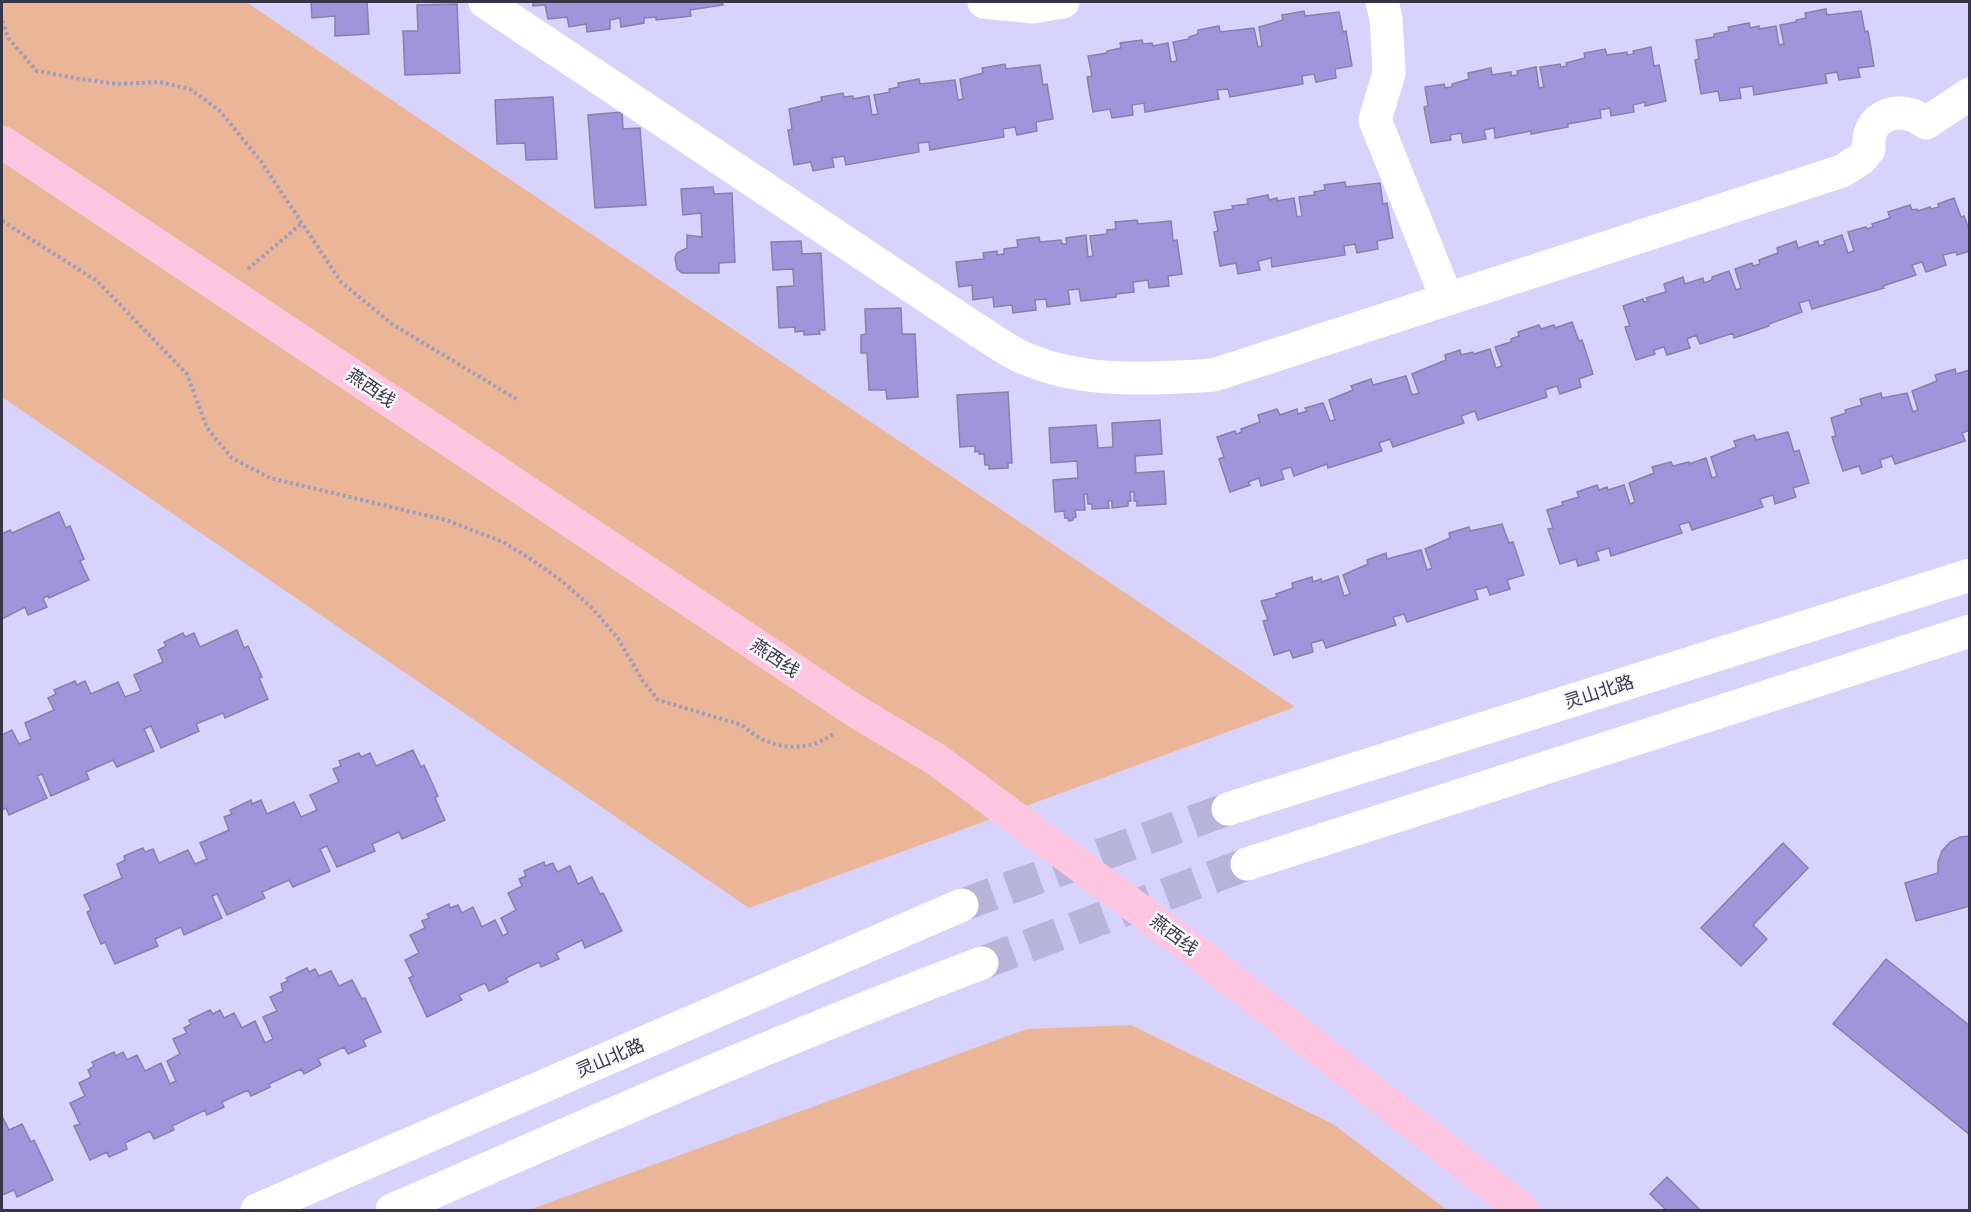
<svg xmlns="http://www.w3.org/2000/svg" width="1971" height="1212" viewBox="0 0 1971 1212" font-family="'Open Sans','Noto Sans SC',sans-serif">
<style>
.green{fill:#ebb698}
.building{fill:#a095da;stroke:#8680ae;stroke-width:1.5}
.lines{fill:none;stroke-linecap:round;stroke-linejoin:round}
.minor-tunnel{stroke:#b8b3d8;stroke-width:33;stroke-dasharray:33 16;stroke-linecap:butt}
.path{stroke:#9f9bbc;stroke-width:4;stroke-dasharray:3 3;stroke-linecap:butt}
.minor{stroke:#fff;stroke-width:33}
.major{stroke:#ffc6e1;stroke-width:33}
.labels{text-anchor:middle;stroke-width:5;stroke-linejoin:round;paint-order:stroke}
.street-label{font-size:18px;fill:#383549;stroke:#f9f9fe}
</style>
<rect width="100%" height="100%" fill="#d8d3fc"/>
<g class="green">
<polygon points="2,2 246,2 1295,707 749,908 2,397"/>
<polygon points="1131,1025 1333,1124 1447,1210 529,1210 1027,1029"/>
</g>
<g class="building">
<polygon points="311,2 367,2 369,34 335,36 335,16 312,18"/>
<polygon points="533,2 722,2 723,5 690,10 691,16 656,20 656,17 644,18 644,23 621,27 620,18 610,20 610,29 587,32 586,24 569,27 567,17 548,19 545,5 533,6"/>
<polygon points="457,4 460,73 405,75 403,31 418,31 417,5"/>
<polygon points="1826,9 1827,15 1861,11 1865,32 1868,31 1874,66 1858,68 1860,77 1839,80 1837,72 1825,74 1827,83 1754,95 1753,86 1739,88 1741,98 1720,101 1718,91 1701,94 1695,60 1699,59 1696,40 1714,37 1714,34 1729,31 1728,27 1749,23 1750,28 1759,26 1759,29 1776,26 1779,45 1784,44 1780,25 1796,22 1796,20 1806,18 1805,13"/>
<polygon points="1304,11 1305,16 1339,12 1343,32 1346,31 1352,66 1335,69 1336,78 1316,82 1314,74 1302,76 1303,84 1230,97 1228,89 1217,90 1219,99 1145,112 1144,103 1132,105 1133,115 1112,118 1110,109 1093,112 1087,77 1092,76 1088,56 1107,53 1107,51 1121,48 1120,43 1142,40 1143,44 1152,43 1153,46 1168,43 1171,62 1177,61 1173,42 1189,39 1189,37 1198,34 1198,30 1219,26 1220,32 1254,28 1258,47 1262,46 1259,27 1283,20 1282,15"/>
<polygon points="1651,47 1654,66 1659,65 1666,101 1645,106 1645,102 1633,105 1634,112 1611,116 1610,108 1600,110 1601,118 1568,124 1568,127 1531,134 1531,131 1495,138 1494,128 1484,130 1486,139 1463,143 1461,133 1450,135 1451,140 1431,143 1424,107 1428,106 1425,87 1444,84 1445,88 1452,87 1452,84 1469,79 1468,73 1491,68 1492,75 1511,72 1511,76 1518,75 1517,71 1536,67 1539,88 1544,87 1540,67 1560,64 1561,67 1567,66 1566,63 1585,58 1584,53 1605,49 1607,55 1627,52 1627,55 1634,54 1633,51"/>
<polygon points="1005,64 1006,69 1040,65 1043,85 1047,84 1053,119 1036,122 1037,131 1017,135 1015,127 1003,129 1004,137 930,150 929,142 918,143 919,152 846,165 844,156 832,158 834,167 813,171 811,162 794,165 788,130 792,129 789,109 822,101 821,97 843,93 844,97 853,96 853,99 869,96 872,115 878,114 874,95 890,92 889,89 899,87 898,83 919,79 920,84 955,80 958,100 963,99 960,79 983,73 982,68"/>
<polygon points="553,97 557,159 526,160 525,143 497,144 495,100"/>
<polygon points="622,112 623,129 640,128 646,205 595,208 588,115"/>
<polygon points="1345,182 1346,187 1380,183 1383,204 1387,203 1393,238 1377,241 1378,249 1357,253 1355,244 1344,246 1345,255 1272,267 1271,258 1258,261 1260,270 1238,274 1236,263 1220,266 1214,232 1218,231 1214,212 1233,209 1232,206 1248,204 1247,199 1268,195 1269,200 1277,198 1277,201 1294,198 1297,217 1302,216 1299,197 1315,195 1314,192 1325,190 1324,185"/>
<polygon points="713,187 714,194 732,193 735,262 719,263 719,273 682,273 677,269 675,258 677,253 687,248 687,235 702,237 701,213 683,215 681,189"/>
<polygon points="1954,198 1961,217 1964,216 1970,232 1970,251 1957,255 1956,252 1943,255 1946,265 1926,272 1922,262 1912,265 1916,275 1883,286 1884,288 1812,309 1809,300 1799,303 1802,312 1769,324 1769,326 1734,338 1733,333 1700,344 1696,335 1687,339 1690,348 1667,355 1664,347 1654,350 1655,354 1636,360 1625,327 1630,326 1623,306 1643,299 1644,302 1648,301 1646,298 1666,292 1664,284 1683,277 1685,284 1703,278 1704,283 1712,280 1712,277 1729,271 1736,290 1741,288 1735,269 1752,263 1753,266 1760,264 1759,260 1778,253 1777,248 1796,241 1798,248 1818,241 1819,246 1825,244 1824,241 1842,235 1848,253 1854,251 1848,232 1866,227 1867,229 1873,227 1872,224 1890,218 1888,212 1910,205 1912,210 1917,209 1918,211 1930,207 1931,209 1939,207 1938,204"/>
<polygon points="1137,220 1138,224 1171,221 1173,241 1177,240 1182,274 1168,276 1169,286 1149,288 1148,280 1133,282 1134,292 1116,294 1116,297 1081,301 1079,289 1068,290 1070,304 1047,307 1046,299 1035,300 1036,310 1013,313 1012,305 994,307 993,297 973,300 972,285 959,287 956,262 984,259 983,253 997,251 997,255 1004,254 1004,249 1018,247 1017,240 1039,237 1040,242 1061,240 1062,244 1067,244 1066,238 1086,235 1088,257 1093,256 1090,236 1107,234 1107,230 1116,229 1115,222"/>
<polygon points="801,241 802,254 821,253 825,330 819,330 820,334 804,335 804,331 795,332 795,327 779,328 777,287 794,286 793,269 773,270 771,242"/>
<polygon points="901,308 902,334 915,334 918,397 887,399 886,390 869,390 867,353 861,353 861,335 866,334 865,309"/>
<polygon points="1572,322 1579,341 1582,340 1593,374 1579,379 1581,387 1560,394 1557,386 1545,390 1547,397 1478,420 1475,411 1461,416 1464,423 1393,447 1390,439 1379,443 1382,451 1328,468 1327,464 1294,476 1291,467 1281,470 1284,479 1261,486 1259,478 1248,482 1250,485 1230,492 1219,459 1224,457 1217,437 1235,431 1236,434 1242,432 1241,429 1260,422 1258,415 1277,409 1280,415 1297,409 1298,414 1307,411 1305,408 1323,403 1330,421 1335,420 1329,400 1353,390 1351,386 1371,379 1373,385 1406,376 1412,395 1419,393 1412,374 1446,360 1445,355 1460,350 1461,355 1473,352 1474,354 1490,349 1496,368 1502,366 1495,347 1511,342 1511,339 1519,336 1518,332 1539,325 1541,329 1554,325 1555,328"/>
<polygon points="1955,369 1956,374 1970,370 1970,430 1962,433 1965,441 1895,464 1892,456 1880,460 1882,467 1862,474 1859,466 1843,471 1832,437 1836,436 1831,418 1846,413 1845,410 1862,405 1860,399 1881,393 1882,398 1907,393 1913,412 1918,410 1912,391 1937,381 1935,375"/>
<polygon points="1008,392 1012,463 1008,463 1008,468 989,469 989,465 985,465 984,454 979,454 979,451 975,452 975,446 960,447 957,395"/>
<polygon points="1160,420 1162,454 1135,456 1136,473 1164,471 1166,504 1137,506 1137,501 1134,501 1134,492 1130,492 1131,501 1128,501 1128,506 1112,508 1112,501 1108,501 1109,508 1092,509 1092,504 1088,504 1087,494 1084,494 1085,510 1075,510 1076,517 1073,518 1073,520 1069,521 1068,518 1065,518 1064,511 1055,512 1053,480 1078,478 1077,461 1051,463 1049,428 1096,425 1098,448 1113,447 1112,423"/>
<polygon points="1788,432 1794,452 1799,450 1809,483 1793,488 1796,497 1775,504 1773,495 1760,499 1763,507 1692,530 1689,522 1679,525 1682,533 1611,556 1609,548 1596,552 1599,560 1578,566 1576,559 1560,564 1548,529 1553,528 1547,510 1563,505 1562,502 1579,497 1577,492 1597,485 1599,490 1607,487 1608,490 1624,485 1630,504 1635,502 1629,483 1654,473 1652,467 1671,462 1673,466 1689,462 1689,464 1706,458 1712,478 1717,476 1711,457 1736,447 1734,441 1754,435 1756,440"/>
<polygon points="59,512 66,528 70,526 84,559 80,561 89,580 49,598 48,596 43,598 47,607 28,615 25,607 2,619 2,534 10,530 12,533"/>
<polygon points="1502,524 1509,543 1513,542 1524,575 1507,580 1510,589 1490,595 1487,587 1475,590 1478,599 1407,622 1404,614 1393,617 1396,625 1326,648 1323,640 1311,643 1313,652 1293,658 1290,650 1274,655 1263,621 1268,620 1261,601 1277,597 1276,594 1293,588 1292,583 1312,577 1313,582 1321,579 1322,582 1338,576 1344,596 1350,594 1343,575 1368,564 1367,560 1386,553 1387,559 1421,550 1427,570 1432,568 1425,549 1450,538 1449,533 1469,527 1470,531"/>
<polygon points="237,630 244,648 248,646 262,677 259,678 268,699 225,718 223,713 196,724 199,731 161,748 151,726 144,729 154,751 117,767 113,760 86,772 89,779 51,796 42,774 37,776 47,798 9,815 6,808 2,810 2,735 12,730 19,744 31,739 25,723 54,710 48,698 56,694 54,690 75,681 77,685 85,681 91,694 118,682 125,697 141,691 134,675 163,662 158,650 166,646 164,642 183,633 185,637 194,633 200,647"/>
<polygon points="413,750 421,767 424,765 438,796 435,798 445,820 402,839 399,832 372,844 375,851 337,867 327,846 320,849 330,871 293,887 289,880 262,892 265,898 227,915 217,894 212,896 222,918 184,935 181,927 155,939 158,946 115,964 105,942 101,944 87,912 91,910 84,895 122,878 117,864 125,860 124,856 143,848 145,852 153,849 159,863 188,850 195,864 207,859 200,843 229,830 224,817 232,814 230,810 251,800 252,804 261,800 267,814 294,802 301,817 317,810 310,795 339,782 333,769 341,766 339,761 359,753 361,757 370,753 376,766"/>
<polygon points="1970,836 1970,906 1916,921 1905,883 1938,873 1938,862 1942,851 1950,842 1960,837"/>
<polygon points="1783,843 1808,868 1753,925 1767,939 1741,966 1701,928"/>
<polygon points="544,862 545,866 553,863 557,872 570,866 578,884 592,877 600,894 603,893 622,931 585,948 582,940 556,953 559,959 541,967 539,962 506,978 508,982 489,991 485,983 459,995 462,1000 427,1017 409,978 413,976 405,960 419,953 410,935 425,928 422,921 429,918 427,914 449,904 450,908 458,905 462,913 473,907 482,927 495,920 503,936 508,933 501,918 516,910 508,893 522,886 519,879 526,876 524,871"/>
<polygon points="1886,959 1970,1026 1970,1135 1833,1024"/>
<polygon points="307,968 309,972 315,969 319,976 331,971 339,986 352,980 362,999 365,998 381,1032 363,1040 366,1046 348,1054 344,1047 318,1059 321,1065 304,1074 301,1069 269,1084 270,1087 251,1096 248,1090 222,1102 224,1107 207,1115 205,1110 172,1126 174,1130 154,1139 150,1131 125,1143 127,1149 109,1157 107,1152 90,1160 74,1126 80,1124 70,1103 85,1096 79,1083 91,1077 88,1070 94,1066 92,1062 114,1052 116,1056 123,1052 127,1060 137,1055 145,1071 161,1063 170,1084 176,1081 167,1061 180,1054 173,1039 187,1033 184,1028 191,1024 189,1020 210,1010 213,1014 220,1010 224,1018 234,1013 242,1028 255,1021 265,1043 273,1039 263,1017 277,1011 270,997 283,991 281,984 288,981 286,978"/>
<polygon points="2,1116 9,1130 22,1124 31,1142 34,1140 53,1180 17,1197 14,1190 2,1195"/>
<polygon points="1667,1177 1700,1210 1666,1210 1650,1194"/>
</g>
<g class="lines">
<g class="minor-tunnel">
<polyline points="962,905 1228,809"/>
<polyline points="982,963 1247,864"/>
</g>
<g class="path">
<polyline points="2,21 9,39 37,71 80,79 117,84 159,82 190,89 220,111 260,160 341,282 392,324 518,400"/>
<path d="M2 221 97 281 187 374 207 428 232 458 270 478 446 520 503 542 529 558 562 581 591 607 617 637 643 681 658 700 742 725C768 749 803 755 833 734"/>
<polyline points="248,269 302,223"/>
</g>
<g class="minor">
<path d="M485 2 980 332C994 340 1009 352 1024 358 1083 384 1151 379 1214 375L1842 171 1861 159 1869 149C1865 114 1902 103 1926 123L1970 94"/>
<polyline points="984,2 1033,7 1063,2"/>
<polyline points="1382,2 1386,18 1389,73 1375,120 1447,299"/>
<polyline points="1228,809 1970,575"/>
<polyline points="1247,864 1970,631"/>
<polyline points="257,1210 962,905"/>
<path d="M392 1210C588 1125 782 1038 982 963"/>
</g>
<polyline class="major" points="2,142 855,711 937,760 1195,951 1522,1210"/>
</g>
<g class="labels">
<g class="street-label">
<text transform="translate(371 388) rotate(34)" y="6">燕西线</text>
<text transform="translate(775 658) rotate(34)" y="6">燕西线</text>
<text transform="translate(1599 692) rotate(-18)" y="6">灵山北路</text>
<text transform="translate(1174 935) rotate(37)" y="6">燕西线</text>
<text transform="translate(610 1058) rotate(-23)" y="6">灵山北路</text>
</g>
</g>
<rect width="1971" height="1212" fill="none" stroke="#383549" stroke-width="6"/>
</svg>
